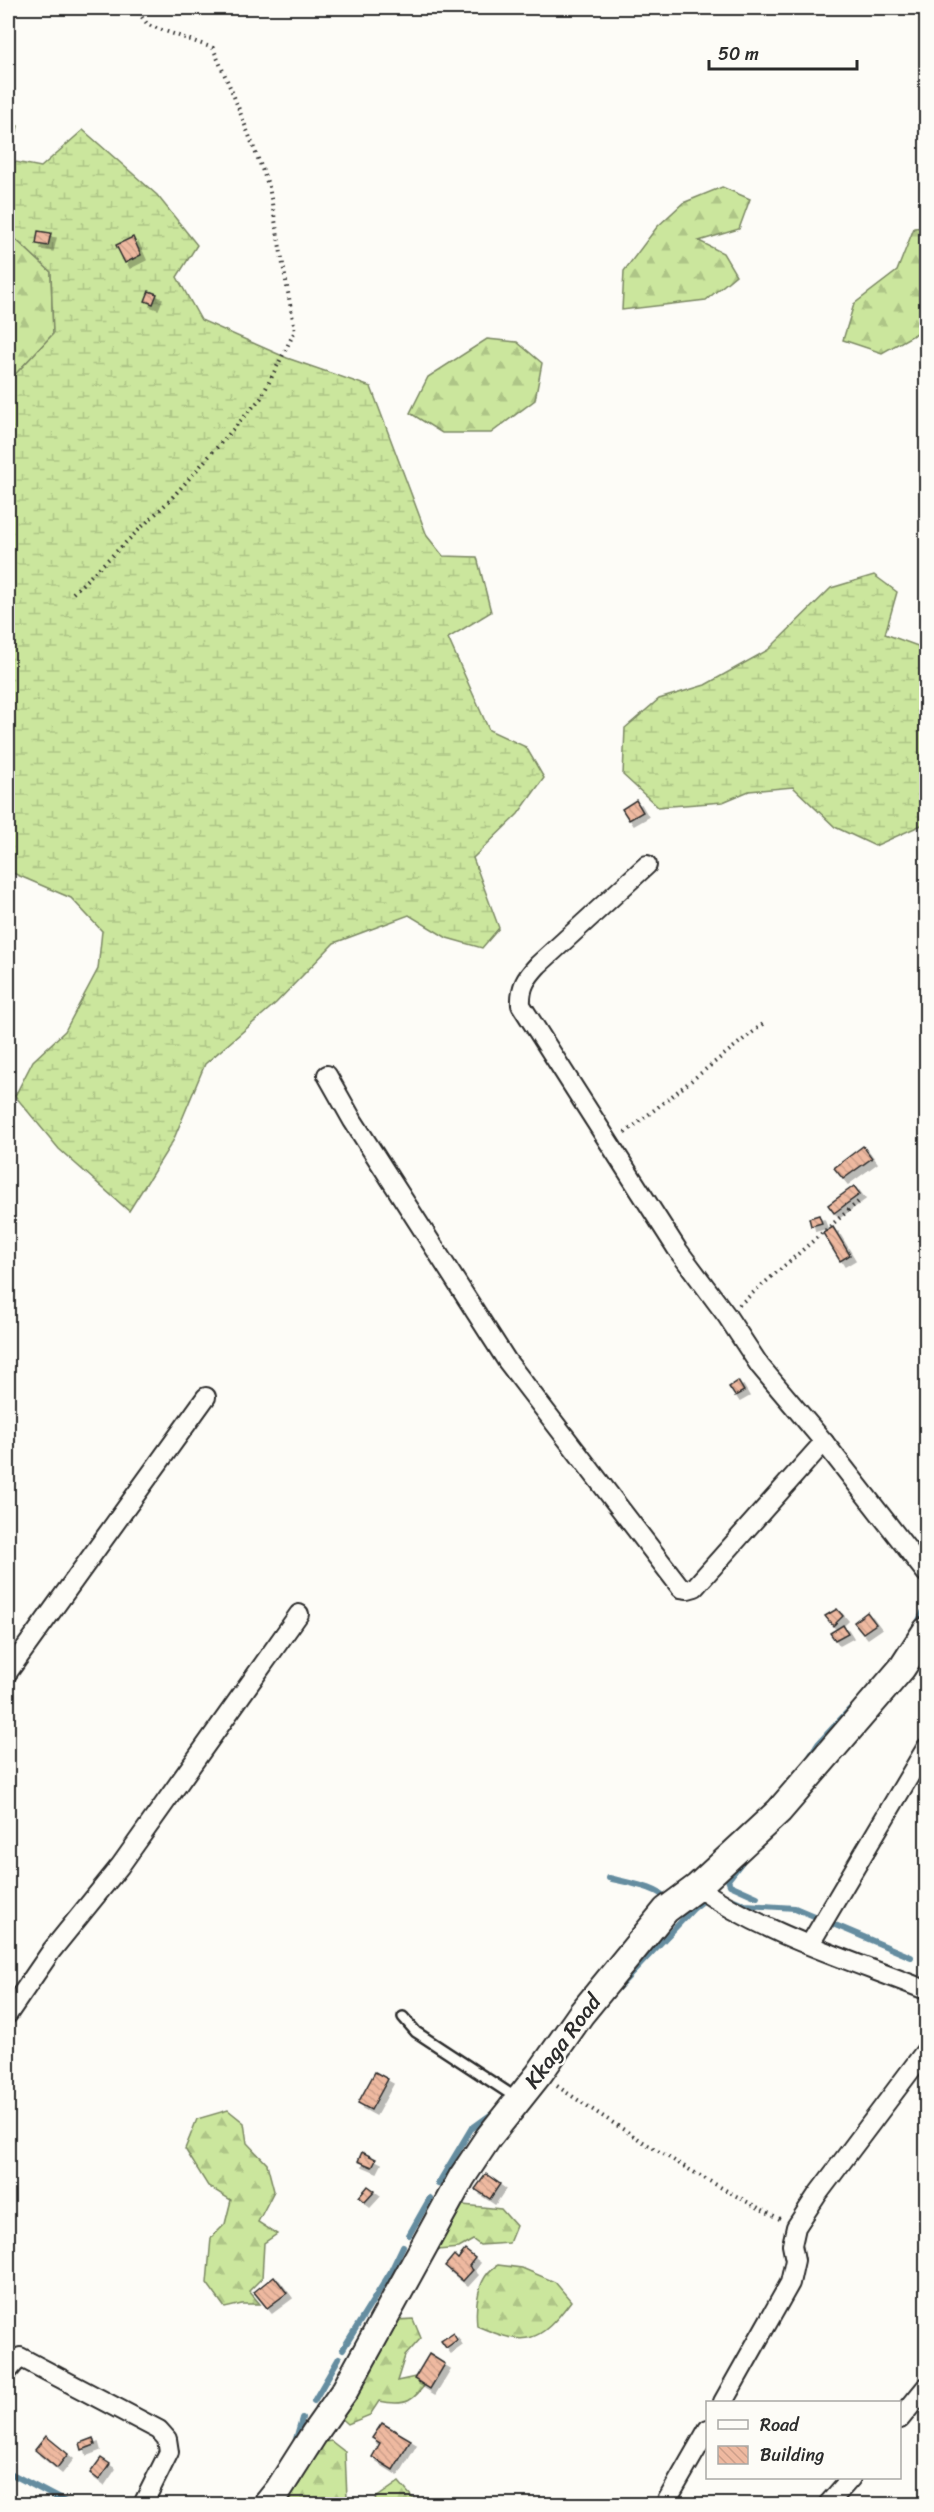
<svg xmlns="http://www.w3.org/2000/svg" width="934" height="2512" viewBox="0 0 934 2512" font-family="Sriracha,sans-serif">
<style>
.forest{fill:url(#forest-firs);stroke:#7b8864;stroke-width:1.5}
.wetland{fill:url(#wetland-marsh);stroke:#7b8864;stroke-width:1.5}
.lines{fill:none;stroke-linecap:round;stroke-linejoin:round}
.stream{stroke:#658da0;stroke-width:6}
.building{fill:url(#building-back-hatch);stroke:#2b2b2b;stroke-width:1.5;filter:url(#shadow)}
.lane-casing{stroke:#2b2b2b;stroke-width:14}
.street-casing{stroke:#2b2b2b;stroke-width:22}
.secondary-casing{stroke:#2b2b2b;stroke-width:30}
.path{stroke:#2b2b2b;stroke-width:4;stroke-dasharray:1.5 4.5;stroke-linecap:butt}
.lane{stroke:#fdfcf7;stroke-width:9}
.street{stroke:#fdfcf7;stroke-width:18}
.secondary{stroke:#fdfcf7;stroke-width:26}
.labels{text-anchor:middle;stroke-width:4.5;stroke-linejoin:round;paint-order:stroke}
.street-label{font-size:22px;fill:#2b2b2b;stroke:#fdfcf7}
</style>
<defs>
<pattern id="forest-firs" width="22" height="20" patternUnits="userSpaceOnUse" patternTransform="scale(1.5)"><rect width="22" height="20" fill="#cbe69d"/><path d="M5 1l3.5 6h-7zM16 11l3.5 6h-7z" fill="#aec587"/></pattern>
<pattern id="wetland-marsh" width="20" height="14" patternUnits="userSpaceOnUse" patternTransform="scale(1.5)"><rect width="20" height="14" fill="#cbe69d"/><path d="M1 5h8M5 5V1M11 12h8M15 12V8" fill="none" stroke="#aec587"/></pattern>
<pattern id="building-back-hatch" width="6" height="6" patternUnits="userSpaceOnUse" patternTransform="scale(1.5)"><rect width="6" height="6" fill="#eeb9a0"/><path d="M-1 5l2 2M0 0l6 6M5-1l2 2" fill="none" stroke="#cc9f8a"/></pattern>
<filter id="shadow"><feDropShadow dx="5" dy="5" stdDeviation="0" flood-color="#0004"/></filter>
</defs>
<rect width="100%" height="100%" fill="#fdfcf7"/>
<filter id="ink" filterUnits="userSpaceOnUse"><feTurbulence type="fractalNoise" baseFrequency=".0167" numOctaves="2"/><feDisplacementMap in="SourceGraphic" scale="12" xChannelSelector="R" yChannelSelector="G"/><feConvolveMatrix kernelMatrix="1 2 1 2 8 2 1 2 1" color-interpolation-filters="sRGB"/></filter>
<g filter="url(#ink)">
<g class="forest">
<polygon points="722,187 750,199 739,229 699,241 723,253 736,275 706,300 622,310 624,271 657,227 683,203"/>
<polygon points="926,227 926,328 882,353 843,340 854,304 897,271 914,228"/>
<polygon points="8,232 51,272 53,334 8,382"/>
<polygon points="487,339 517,342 542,363 535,400 491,433 442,433 410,413 428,377"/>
<polygon points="228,2110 244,2123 247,2143 267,2164 274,2191 258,2222 277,2234 264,2243 262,2278 249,2291 260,2304 242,2304 225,2308 207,2283 211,2238 225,2224 231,2200 208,2186 185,2149 197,2119"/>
<polygon points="463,2205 501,2209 516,2226 509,2243 480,2245 473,2240 459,2248 438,2250 427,2232 441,2211"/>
<path d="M498 2265 522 2268 555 2282 571 2301C539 2344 526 2347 477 2326 475 2305 477 2276 498 2265Z"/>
<path d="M413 2319 421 2338 405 2356 397 2381 424 2375 429 2379C414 2401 407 2407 379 2401L370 2415 348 2424 336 2413 374 2321Z"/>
<polygon points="331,2441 345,2452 347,2498 339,2504 283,2504 300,2483 314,2444"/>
<polygon points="399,2482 418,2504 372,2504 376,2498"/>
</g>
<g class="wetland">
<polygon points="8,122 18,126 10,161 41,167 83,130 157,195 197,245 177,277 201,320 287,358 371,387 427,536 443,556 477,557 491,612 448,638 489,730 526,747 544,778 518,814 473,858 499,928 482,948 447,938 409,915 334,943 276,1003 205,1064 173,1141 129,1211 59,1149 15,1096 33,1061 65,1031 98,969 102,931 71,898 8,871 8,382 53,334 51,272 8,232"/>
<polygon points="874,575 897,592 885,634 926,649 926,823 875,846 835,827 793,787 749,791 723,802 658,807 623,775 625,728 659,699 705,685 768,650 831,588"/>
</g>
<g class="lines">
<g class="stream">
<polyline points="915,1628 926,1607"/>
<polyline points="809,1758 818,1744 850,1709"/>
<polyline points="745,1858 728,1880 730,1885 757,1897"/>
<path d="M609 1878C627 1883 657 1886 669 1901"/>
<polyline points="734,1900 745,1905 795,1908 911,1957"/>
<polyline points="618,1988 693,1909 708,1897"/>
<polyline points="438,2184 471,2129 496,2111"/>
<polyline points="409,2235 430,2198"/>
<polyline points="343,2349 390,2273 403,2246"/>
<polyline points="314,2401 339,2358"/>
<polyline points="294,2446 302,2418"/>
<polyline points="8,2472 69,2504"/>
</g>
</g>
<g class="building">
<polygon points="38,231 51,233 48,246 36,244"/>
<polygon points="133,237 141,255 125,263 116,245"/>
<polygon points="149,291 157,294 153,304 145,301"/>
<polygon points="636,800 643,812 629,820 622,809"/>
<polygon points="863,1146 872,1158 843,1179 834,1168"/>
<polygon points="854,1186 860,1194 834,1213 828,1205"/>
<polygon points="819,1215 822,1223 811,1226 809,1218"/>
<polygon points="833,1227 850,1255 840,1261 823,1233"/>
<polygon points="738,1381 744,1391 735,1396 729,1387"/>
<polygon points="837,1609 843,1616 833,1626 825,1616"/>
<polygon points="867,1612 876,1624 863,1633 854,1622"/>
<polygon points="843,1625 848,1633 835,1640 830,1633"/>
<polygon points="375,2072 388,2079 371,2110 358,2103"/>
<polygon points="362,2152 376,2159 372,2167 358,2161"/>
<polygon points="486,2174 500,2184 490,2199 475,2189"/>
<polygon points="368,2186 375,2191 365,2202 359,2197"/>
<polygon points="465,2250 475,2258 469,2266 473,2270 463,2281 445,2266 454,2255 458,2259"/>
<polygon points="274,2276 287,2293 267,2308 254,2292"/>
<polygon points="453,2333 457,2340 446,2348 441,2341"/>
<polygon points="429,2354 445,2364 430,2389 414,2379"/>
<polygon points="382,2423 411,2440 393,2470 372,2457 380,2443 372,2438"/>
<polygon points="46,2436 68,2454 57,2468 35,2450"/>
<polygon points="93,2438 95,2445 82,2450 80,2443"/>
<polygon points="101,2458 110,2464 99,2480 90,2473"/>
</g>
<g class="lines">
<defs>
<polyline id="lane" points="403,2017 416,2032 518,2099"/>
<g id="street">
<path d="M647 865 538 965C526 978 520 987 521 1005L677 1249 727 1316 760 1366 824 1442 926 1573"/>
<polyline points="327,1075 353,1121 507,1361 681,1588 688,1589 695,1587 824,1442"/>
<polyline points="8,1672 206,1397"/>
<path d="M697 1887C766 1935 848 1959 926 1990"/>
<polyline points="810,1944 926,1748"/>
<polyline points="8,2014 52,1950 120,1866 299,1614"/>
<polyline points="8,2371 20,2357 159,2430 167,2439 169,2452 143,2504"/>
<polyline points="723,2402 790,2283 795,2260 792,2245 796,2227 817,2195 926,2050"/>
<polyline points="900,2419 926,2387"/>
<polyline points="665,2504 708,2429"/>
<polyline points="828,2504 851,2478"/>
</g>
<polyline id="secondary" points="267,2504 279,2489 314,2434 345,2390 462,2177 488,2138 539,2074 581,2014 666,1910 697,1887 779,1811 902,1668 926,1631"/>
</defs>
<use href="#lane" class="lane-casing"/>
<use href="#street" class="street-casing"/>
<use href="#secondary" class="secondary-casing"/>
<g class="path">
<polyline points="73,593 170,500 261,398 295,331 269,187 233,94 213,48 148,25 135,8"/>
<polyline points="625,1133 763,1024"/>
<polyline points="739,1305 858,1202"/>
<path d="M557 2086C631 2136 700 2178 780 2219"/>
</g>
<use href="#lane" class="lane"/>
<use href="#street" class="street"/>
<use href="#secondary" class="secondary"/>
</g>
</g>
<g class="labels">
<g class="street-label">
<text transform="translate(562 2041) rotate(-53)" y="8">Kkaga Road</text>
</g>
</g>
<rect width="934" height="2512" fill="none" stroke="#fdfcf7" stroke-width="30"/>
<rect x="15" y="15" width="904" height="2482" fill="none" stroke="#2b2b2b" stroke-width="2" filter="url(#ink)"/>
<rect x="706" y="2401" width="195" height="78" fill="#fdfcf7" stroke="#a9a8a5" stroke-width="1.5"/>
<rect x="718" y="2420" width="30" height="9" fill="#fdfcf7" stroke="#a9a8a5" stroke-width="1.5"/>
<text x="760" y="2431" font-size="18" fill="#2b2b2b">Road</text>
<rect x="718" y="2446" width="30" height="18" fill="url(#building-back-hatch)" stroke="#a9a8a5" stroke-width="1.5"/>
<text x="760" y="2461" font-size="18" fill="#2b2b2b">Building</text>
<path d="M709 60v9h148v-9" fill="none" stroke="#2b2b2b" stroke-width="3"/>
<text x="718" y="60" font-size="18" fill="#2b2b2b" stroke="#fdfcf7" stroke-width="4.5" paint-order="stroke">50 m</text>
</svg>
